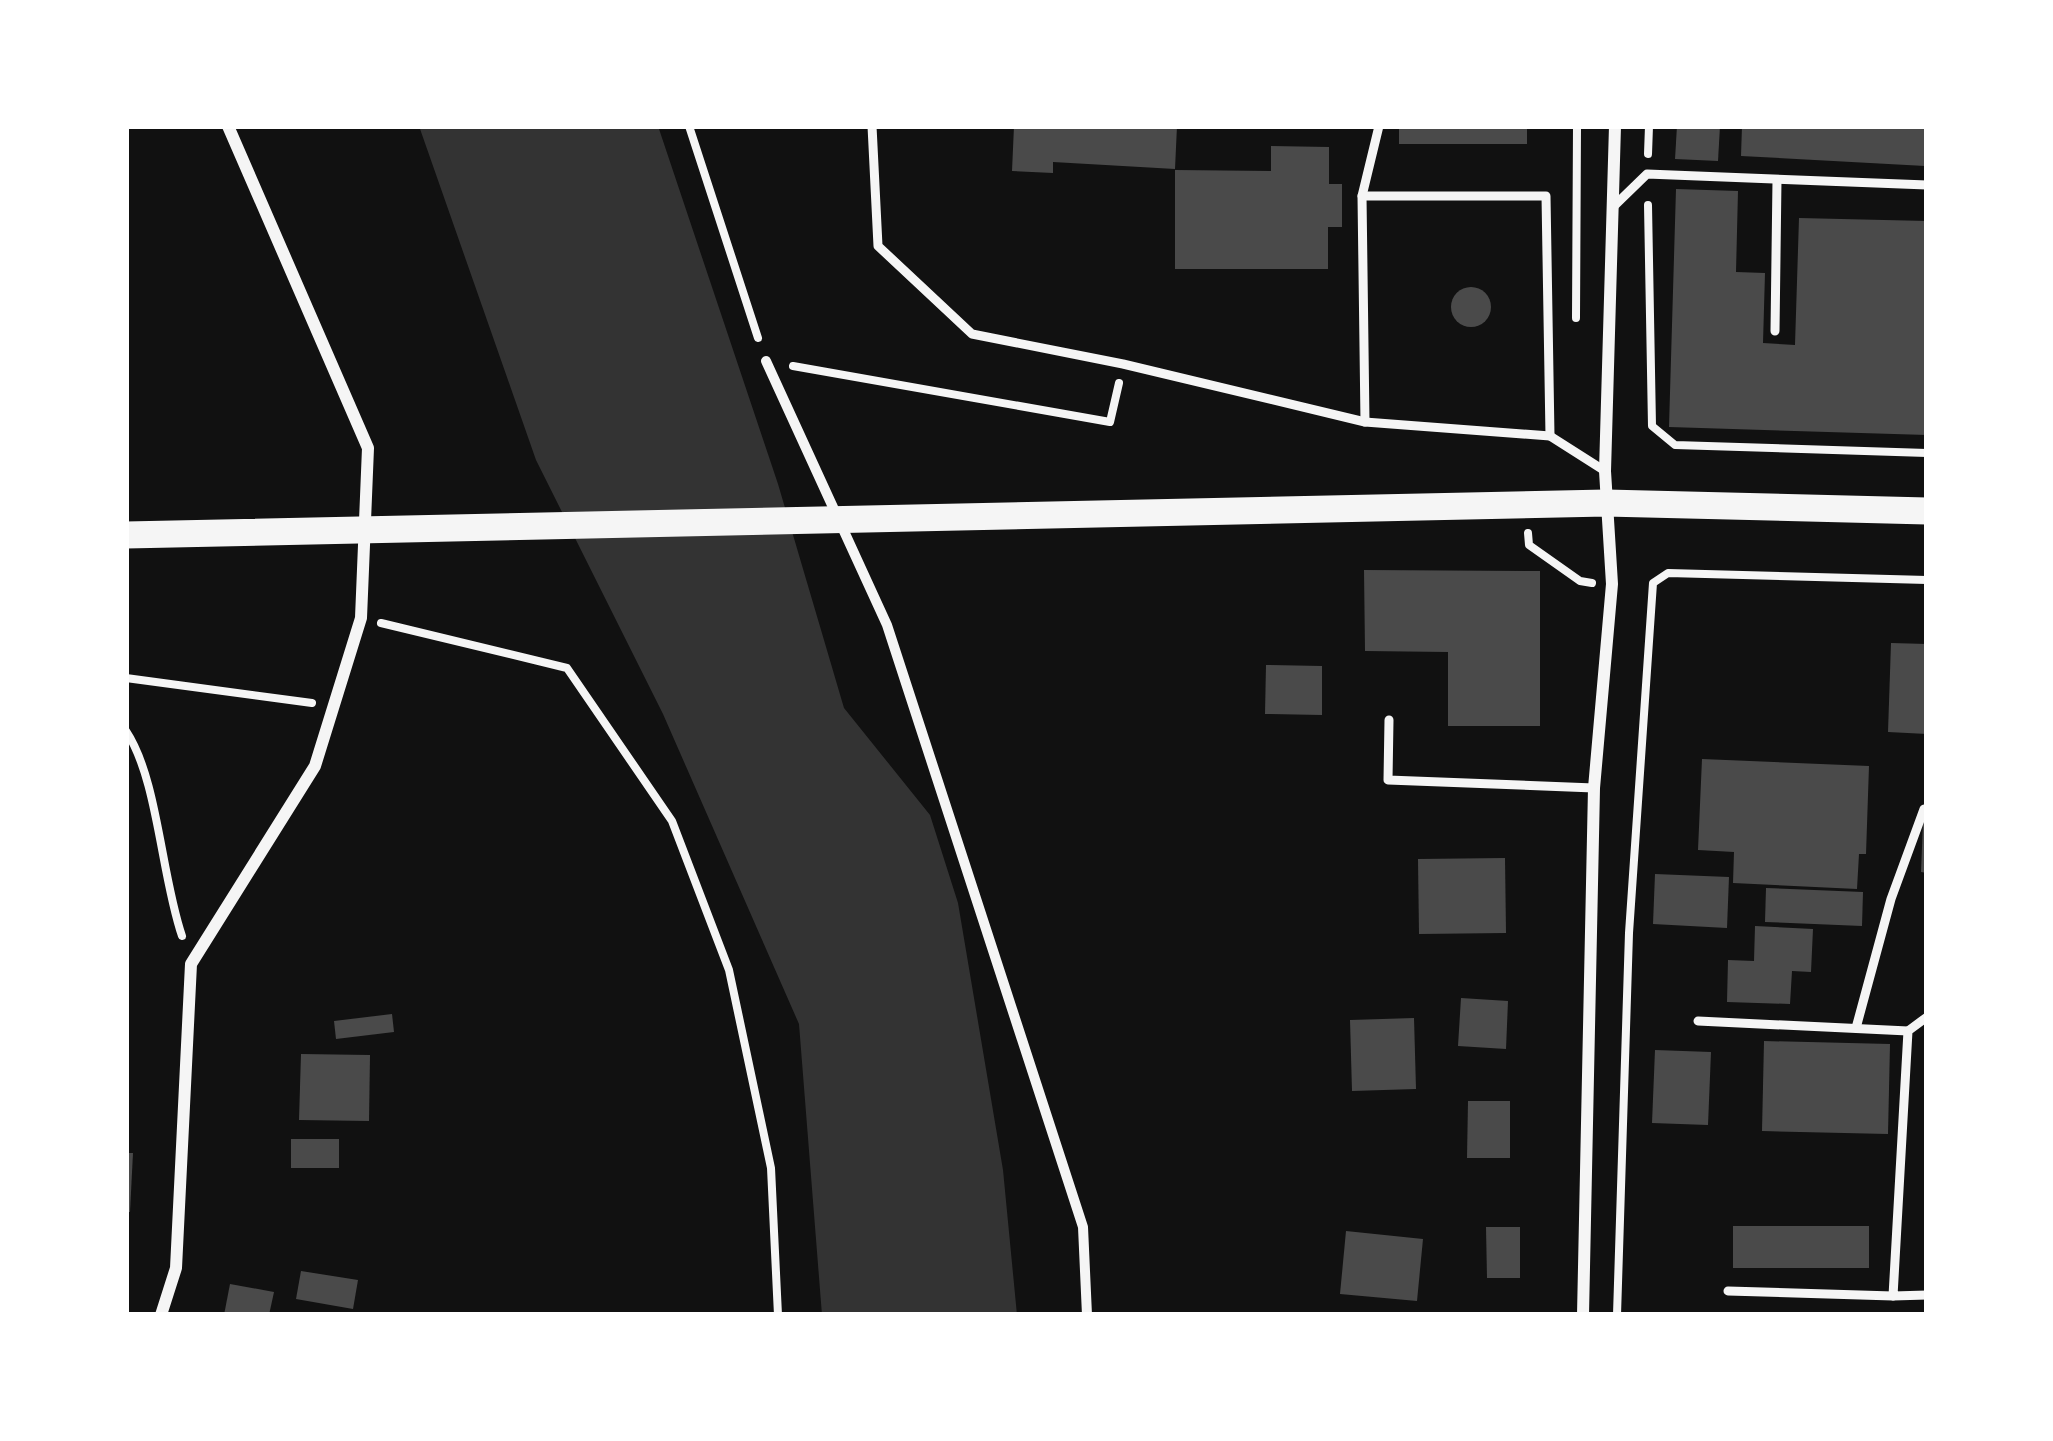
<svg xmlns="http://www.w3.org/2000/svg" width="2053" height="1441" viewBox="0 0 2053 1441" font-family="'Noto Sans',sans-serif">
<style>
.water{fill:#333}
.building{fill:#4a4a4a}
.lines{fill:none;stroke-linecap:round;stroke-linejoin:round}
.path{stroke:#f5f5f5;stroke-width:8}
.service{stroke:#f5f5f5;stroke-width:9}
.pedestrian{stroke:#f5f5f5;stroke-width:10}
.minor{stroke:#f5f5f5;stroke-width:12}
.primary{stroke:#f5f5f5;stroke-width:27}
</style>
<rect width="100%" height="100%" fill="#111"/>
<polygon class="water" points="419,126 658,126 778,484 844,708 930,815 958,903 1003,1170 1017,1315 822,1315 799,1024 663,714 536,460"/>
<g class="building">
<polygon points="1014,126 1177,126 1175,169 1053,162 1053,173 1012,171"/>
<rect x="1399" y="126" width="128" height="18"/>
<polygon points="1677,126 1720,126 1718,161 1675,159"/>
<polygon points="1742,126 1927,126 1925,166 1741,156"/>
<polygon points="1271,146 1329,147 1329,184 1342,184 1342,227 1328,227 1328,269 1175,269 1175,170 1271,171"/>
<polygon points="1676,189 1738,191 1736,272 1765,273 1763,343 1795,345 1799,218 1927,221 1927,435 1669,427"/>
<circle cx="1471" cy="307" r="20"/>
<polygon points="1364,570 1540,571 1540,726 1448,726 1448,652 1365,651"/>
<polygon points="1891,643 1927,644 1927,734 1888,732"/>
<polygon points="1266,665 1322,666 1322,715 1265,714"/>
<polygon points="1702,759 1869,766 1866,854 1859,854 1857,889 1733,883 1734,852 1698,850"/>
<polygon points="1923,822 1927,822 1927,873 1921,872"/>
<polygon points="1505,858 1506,933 1419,934 1418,859"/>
<polygon points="1655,874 1729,877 1727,928 1653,924"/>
<polygon points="1766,888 1863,892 1862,926 1765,922"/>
<polygon points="1755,926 1813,929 1811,972 1792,971 1790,1004 1727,1002 1728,960 1754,961"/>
<polygon points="1461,998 1508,1001 1506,1049 1458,1046"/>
<polygon points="392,1014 394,1032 336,1039 334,1021"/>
<polygon points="1414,1018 1416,1089 1352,1091 1350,1020"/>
<polygon points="1764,1041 1890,1044 1888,1134 1762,1131"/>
<polygon points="1655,1050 1711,1052 1708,1125 1652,1123"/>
<polygon points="301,1054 370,1055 369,1121 299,1120"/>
<polygon points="1468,1101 1510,1101 1510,1158 1467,1158"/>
<rect x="291" y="1139" width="48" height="29"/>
<polygon points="126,1153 133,1153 130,1212 126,1212"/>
<rect x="1733" y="1226" width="136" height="42"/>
<polygon points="1486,1227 1520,1227 1520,1278 1487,1278"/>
<polygon points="1346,1231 1423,1239 1417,1301 1340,1294"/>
<polygon points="301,1271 358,1280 353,1309 296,1299"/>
<polygon points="230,1284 274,1292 269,1315 224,1315"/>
</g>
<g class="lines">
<g class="path">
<polyline points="689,126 758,338"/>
<polyline points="1648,154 1649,126"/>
<polyline points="1648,205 1652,426 1675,445 1927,453"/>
<polyline points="1576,318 1577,126"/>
<polyline points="793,366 1110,422 1119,383"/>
<polyline points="1528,533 1529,545 1580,581 1592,583"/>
<polyline points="381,623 567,668 672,821 729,970 771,1168 778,1315"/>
<polyline points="126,678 312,703"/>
<path d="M126 731C158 779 161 875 182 936"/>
<polyline points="1617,1315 1629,933 1653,583 1668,573 1927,580"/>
</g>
<g class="service">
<polyline points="872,126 878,246 972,334 1123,364 1365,422 1550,436 1605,471"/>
<polyline points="1362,196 1379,126"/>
<polyline points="1612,208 1647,174 1927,185"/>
<polyline points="1775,331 1777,180"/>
<polyline points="1365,422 1362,196 1546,196 1550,436"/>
<polyline points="1389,720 1388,780 1594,788"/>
<polyline points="1927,1017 1908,1031 1893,1296 1927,1295"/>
<polyline points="1698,1021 1908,1031"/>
<polyline points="1856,1028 1891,899 1924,809"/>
<polyline points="1728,1291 1893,1296"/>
</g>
<polyline class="pedestrian" points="766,361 887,625 1083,1227 1087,1315"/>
<g class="minor">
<polyline points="161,1315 176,1268 191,964 315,766 361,618 368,448 228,126"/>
<polyline points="1583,1315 1594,788 1612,584 1605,471 1615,126"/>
</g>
<polyline class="primary" points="126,535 1606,503 1927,511"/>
</g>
<rect width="2053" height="1441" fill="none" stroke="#ffffff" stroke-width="258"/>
</svg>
